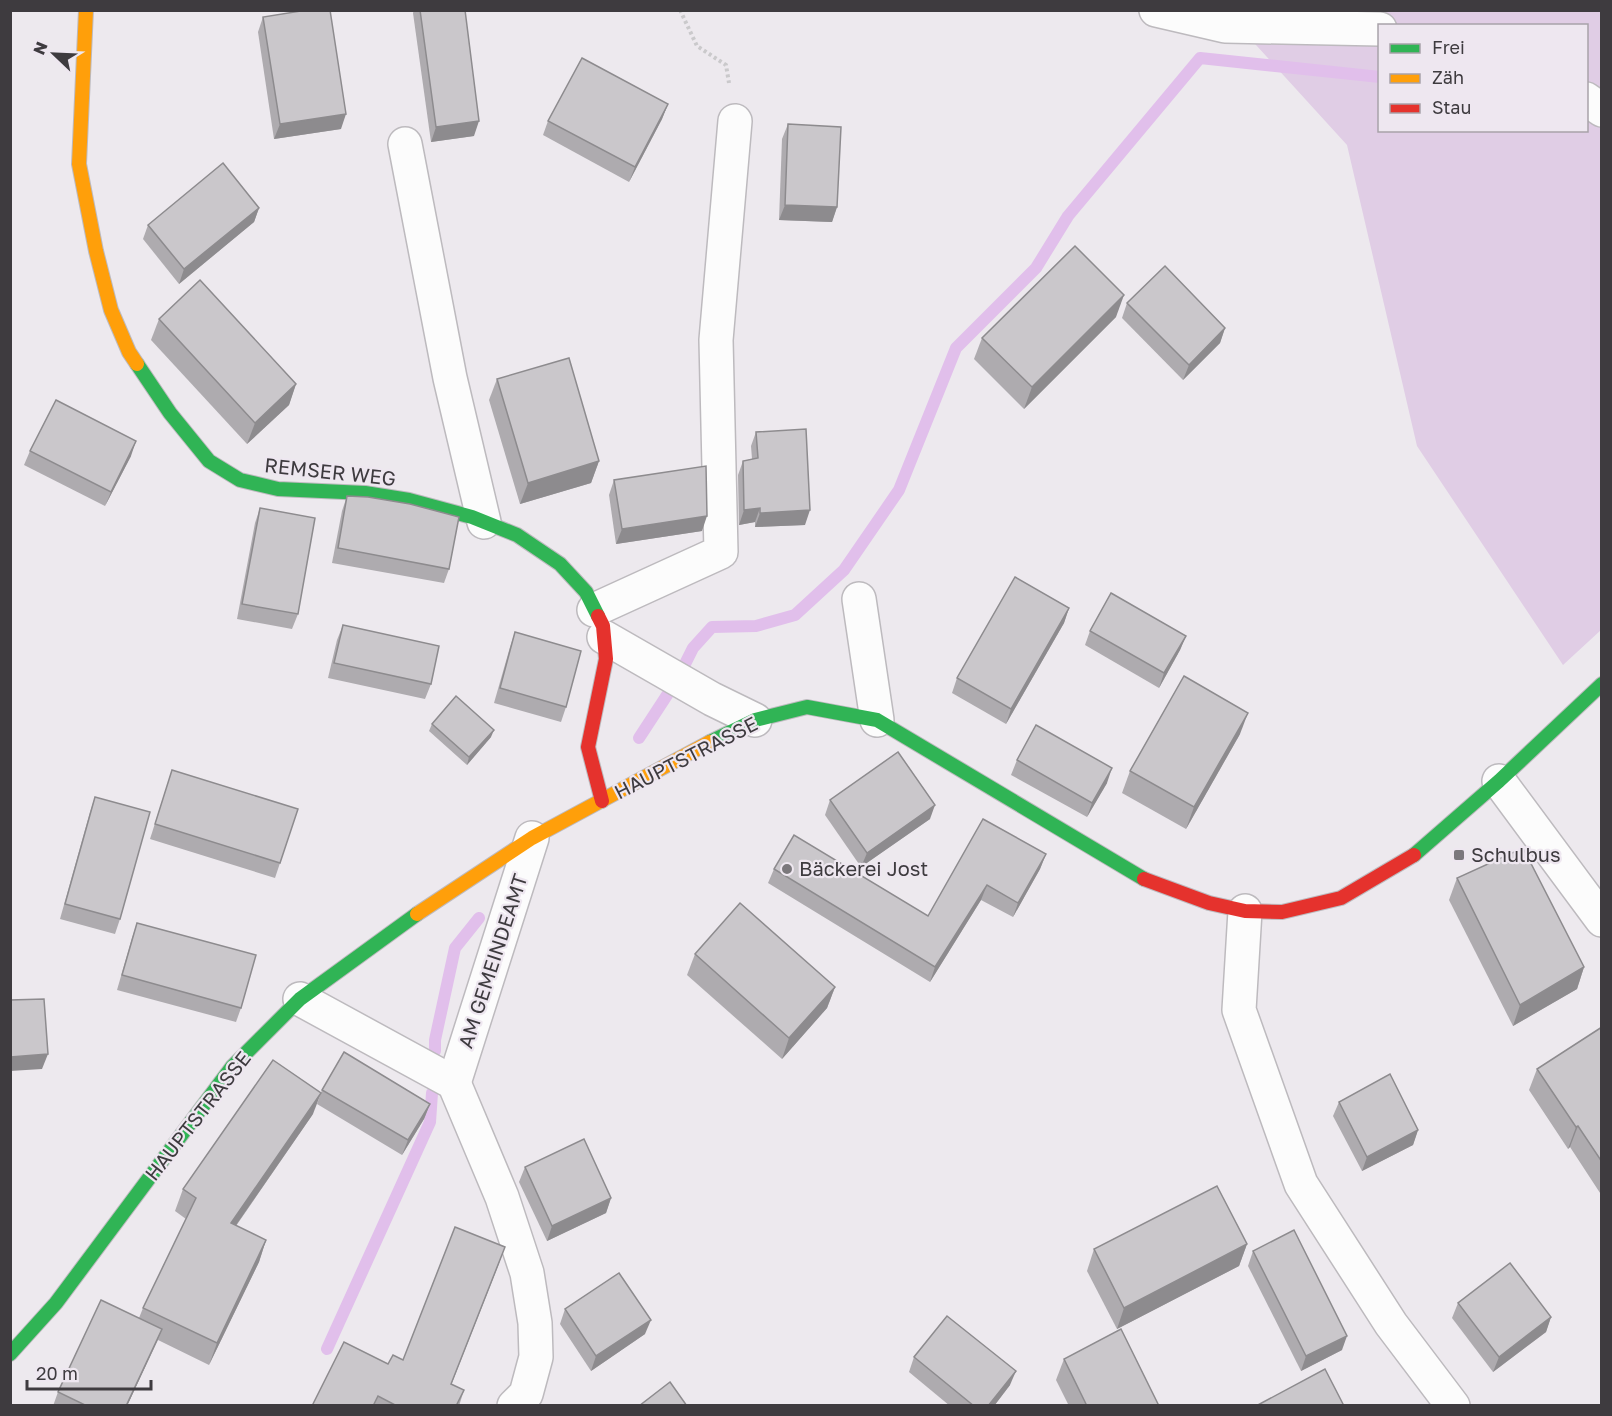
<svg xmlns="http://www.w3.org/2000/svg" width="1612" height="1416" viewBox="0 0 1612 1416" font-family="'Golos Text',sans-serif">
<style>
.green{fill:#e0cde5;fill-rule:evenodd}
.lines{fill:none;stroke-linecap:round;stroke-linejoin:round}
.stream{stroke:#e1bfeb;stroke-width:12}
.street-casing{stroke:#bdbabe;stroke-width:36}
.fast-casing{stroke:#bdbabe;stroke-width:16}
.slow-casing{stroke:#bdbabe;stroke-width:16}
.jam-casing{stroke:#bdbabe;stroke-width:16}
.path{stroke:#cac9cb;stroke-width:4;stroke-dasharray:3 3;stroke-linecap:butt}
.street{stroke:#fcfcfc;stroke-width:33}
.fast{stroke:#30b455;stroke-width:14}
.slow{stroke:#ff9f0a;stroke-width:14}
.jam{stroke:#e5322d;stroke-width:14}
.wall{fill:#aeabaf}
.shaded-wall{fill:#8d8b8e}
.building{fill:#cac7cb;stroke:#8d8b8e;stroke-width:1.5}
.poi-dot{fill:#7b787c;stroke:#eee7f0;stroke-width:2}
.labels{text-anchor:middle;stroke-width:4.5;stroke-linejoin:round;paint-order:stroke}
.street-label{font-size:20px;fill:#3e3b3f;stroke:#eee7f0}
.poi-label{font-size:20px;fill:#3e3b3f;stroke:#eee7f0;text-anchor:start}
</style>
<rect width="100%" height="100%" fill="#ede9ee"/>
<path class="green" d="M1225 11H1601V630L1563 665 1417 446 1347 145ZM1380 26H1586V130H1380Z"/>
<g class="lines">
<g class="stream">
<polyline points="681,672 693,648 712,627 756,626 795,615 844,570 899,490 956,348 1036,268 1068,216 1200,58 1380,77"/>
<polyline points="639,738 671,689"/>
<polyline points="435,1051 435,1040 455,948 479,918"/>
<polyline points="327,1349 430,1122 432,1093"/>
</g>
<defs>
<g id="street">
<polyline points="1156,10 1225,26 1380,29"/>
<polyline points="1586,99 1602,110"/>
<polyline points="405,144 450,378 484,522"/>
<polyline points="859,599 877,720"/>
<polyline points="594,610 721,552 716,340 735,121"/>
<polyline points="604,637 712,699 755,720"/>
<polyline points="1499,781 1602,920"/>
<polyline points="1245,911 1239,1010 1301,1184 1391,1324 1453,1406"/>
<polyline points="300,999 454,1083 502,1197 527,1273 535,1323 536,1357 526,1394 514,1406"/>
<polyline points="454,1083 532,838"/>
</g>
<g id="fast">
<polyline points="137,364 170,413 209,461 240,480 278,489 365,493 409,500 472,517 517,535 560,564 586,592 598,616"/>
<polyline points="710,742 755,720 807,707 877,720 1144,879"/>
<polyline points="1414,855 1499,781 1602,684"/>
<polyline points="10,1354 56,1303 232,1067 300,999 417,914"/>
</g>
<g id="slow">
<polyline points="86,10 79,164 96,251 111,310 129,352 137,364"/>
<polyline points="417,914 532,838 710,742"/>
</g>
<g id="jam">
<polyline points="598,616 603,626 606,659 588,747 602,801"/>
<polyline points="1144,879 1209,903 1245,911 1282,912 1341,898 1414,855"/>
</g>
</defs>
<use href="#street" class="street-casing"/>
<use href="#fast" class="fast-casing"/>
<use href="#slow" class="slow-casing"/>
<use href="#jam" class="jam-casing"/>
<polyline class="path" points="680,10 697,46 726,65 729,83"/>
<use href="#street" class="street"/>
<use href="#fast" class="fast"/>
<use href="#slow" class="slow"/>
<use href="#jam" class="jam"/>
</g>
<g class="wall">
<polygon points="414,10 465,10 474,136 431,142 413,13"/>
<polygon points="263,17 341,129 274,139 258,32"/>
<polygon points="668,104 662,119 629,182 543,135 548,121"/>
<polygon points="788,124 837,207 832,222 779,220 782,139"/>
<polygon points="259,208 254,222 179,284 143,239 148,225"/>
<polygon points="1127,303 1225,328 1220,343 1183,380 1122,318"/>
<polygon points="1116,317 1024,409 974,359 982,338"/>
<polygon points="159,319 296,384 289,405 247,444 151,340"/>
<polygon points="497,379 599,461 591,483 520,504 489,400"/>
<polygon points="756,432 805,525 755,527 755,522 739,525 738,475 743,461 752,459 751,446"/>
<polygon points="30,451 131,456 105,506 24,465"/>
<polygon points="614,480 702,531 616,544 609,495"/>
<polygon points="347,496 449,569 444,583 332,563 342,511"/>
<polygon points="260,508 298,614 292,629 237,619 255,523"/>
<polygon points="1069,608 1064,623 1006,724 952,693 957,678"/>
<polygon points="343,625 431,684 425,699 328,678 337,640"/>
<polygon points="1090,631 1186,636 1180,650 1159,688 1085,645"/>
<polygon points="515,632 566,707 561,722 494,703 510,647"/>
<polygon points="432,724 491,737 467,765 429,731"/>
<polygon points="1240,734 1186,829 1122,793 1130,771"/>
<polygon points="1017,760 1107,783 1087,817 1011,775"/>
<polygon points="172,770 280,863 275,878 150,839"/>
<polygon points="95,797 120,919 115,934 60,919 90,812"/>
<polygon points="830,800 930,819 861,867 825,815"/>
<polygon points="1046,854 1040,869 1013,917 981,900 930,982 768,883 774,869 928,916"/>
<polygon points="1457,878 1584,967 1577,989 1513,1026 1449,900"/>
<polygon points="137,923 241,1008 236,1022 117,990 132,938"/>
<polygon points="695,954 835,987 827,1008 782,1059 687,975"/>
<polygon points="1602,1027 1602,1196 1570,1147 1568,1149 1529,1090 1537,1069"/>
<polygon points="322,1090 430,1104 424,1119 402,1155 317,1104"/>
<polygon points="1339,1102 1418,1130 1413,1145 1362,1171 1333,1116"/>
<polygon points="313,1114 236,1226 266,1240 259,1262 209,1365 158,1340 127,1406 53,1406 58,1392 139,1318 143,1308 186,1219 175,1211 183,1189"/>
<polygon points="525,1167 611,1198 606,1213 547,1241 519,1182"/>
<polygon points="1247,1244 1239,1266 1117,1329 1087,1271 1094,1249"/>
<polygon points="505,1247 451,1384 464,1390 459,1406 312,1406 388,1364 403,1360"/>
<polygon points="1253,1251 1342,1350 1301,1371 1248,1266"/>
<polygon points="1458,1303 1551,1317 1546,1332 1493,1372 1452,1318"/>
<polygon points="565,1309 645,1334 591,1371 560,1324"/>
<polygon points="914,1357 1010,1385 994,1406 950,1406 909,1372"/>
<polygon points="1064,1359 1159,1406 1069,1406 1056,1380"/>
</g>
<g class="shaded-wall">
<polygon points="668,104 662,119 629,182 635,167"/>
<polygon points="346,114 341,129 274,139 280,124"/>
<polygon points="479,121 474,136 431,142 436,127"/>
<polygon points="785,205 837,207 832,222 779,220"/>
<polygon points="259,208 254,222 179,284 184,269"/>
<polygon points="1124,295 1116,317 1024,409 1032,387"/>
<polygon points="1225,328 1220,343 1183,380 1189,365"/>
<polygon points="296,384 289,405 247,444 255,423"/>
<polygon points="136,441 131,456 105,506 111,492"/>
<polygon points="599,461 591,483 520,504 528,483"/>
<polygon points="760,508 755,522 739,525 744,510"/>
<polygon points="810,510 805,525 755,527 760,513"/>
<polygon points="707,516 702,531 616,544 622,529"/>
<polygon points="1069,608 1064,623 1006,724 1011,709"/>
<polygon points="1186,636 1180,650 1159,688 1164,673"/>
<polygon points="1248,713 1240,734 1186,829 1194,807"/>
<polygon points="494,730 491,737 467,765 469,757"/>
<polygon points="1112,768 1107,783 1087,817 1092,803"/>
<polygon points="935,805 930,819 861,867 867,853"/>
<polygon points="1046,854 1040,869 1013,917 1018,903"/>
<polygon points="987,885 981,900 930,982 935,967"/>
<polygon points="1584,967 1577,989 1513,1026 1520,1005"/>
<polygon points="835,987 827,1008 782,1059 789,1038"/>
<polygon points="48,1054 42,1069 10,1071 10,1057"/>
<polygon points="321,1093 313,1114 223,1244 231,1223"/>
<polygon points="430,1104 424,1119 402,1155 408,1140"/>
<polygon points="1578,1126 1570,1147 1568,1149 1576,1127"/>
<polygon points="1418,1130 1413,1145 1362,1171 1367,1157"/>
<polygon points="611,1198 606,1213 547,1241 552,1226"/>
<polygon points="266,1240 259,1262 209,1365 217,1343"/>
<polygon points="1247,1244 1239,1266 1117,1329 1124,1308"/>
<polygon points="505,1247 498,1266 444,1403 451,1384"/>
<polygon points="1551,1317 1546,1332 1493,1372 1499,1357"/>
<polygon points="651,1320 645,1334 591,1371 596,1356"/>
<polygon points="162,1329 156,1343 127,1406 126,1406"/>
<polygon points="1347,1336 1342,1350 1301,1371 1306,1356"/>
<polygon points="1016,1371 1010,1385 994,1406 988,1406"/>
</g>
<g class="building">
<polygon points="307,10 330,10 346,114 280,124 263,17"/>
<polygon points="420,10 465,10 479,121 436,127"/>
<polygon points="582,58 668,104 635,167 548,121"/>
<polygon points="788,124 841,127 837,207 785,205"/>
<polygon points="223,163 259,208 184,269 148,225"/>
<polygon points="1075,246 1124,295 1032,387 982,338"/>
<polygon points="1165,266 1225,328 1189,365 1127,303"/>
<polygon points="200,280 296,384 255,423 159,319"/>
<polygon points="569,358 599,461 528,483 497,379"/>
<polygon points="56,400 136,441 111,492 30,451"/>
<polygon points="806,429 810,510 760,513 760,508 744,510 743,461 758,458 756,432"/>
<polygon points="706,466 707,516 622,529 614,480"/>
<polygon points="347,496 368,497 410,504 459,517 449,569 338,548"/>
<polygon points="260,508 315,518 298,614 242,604"/>
<polygon points="1015,577 1069,608 1011,709 957,678"/>
<polygon points="1111,593 1186,636 1164,673 1090,631"/>
<polygon points="343,625 439,646 431,684 334,663"/>
<polygon points="515,632 581,651 566,707 500,688"/>
<polygon points="1184,676 1248,713 1194,807 1130,771"/>
<polygon points="456,696 494,730 469,757 432,724"/>
<polygon points="1036,725 1112,768 1092,803 1017,760"/>
<polygon points="898,752 935,805 867,853 830,800"/>
<polygon points="172,770 298,809 280,863 155,824"/>
<polygon points="95,797 150,812 120,919 65,904"/>
<polygon points="983,819 1046,854 1018,903 987,885 935,967 774,869 794,835 928,916"/>
<polygon points="1523,848 1584,967 1520,1005 1457,878"/>
<polygon points="740,903 835,987 789,1038 695,954"/>
<polygon points="137,923 256,955 241,1008 122,975"/>
<polygon points="44,999 48,1054 10,1057 10,1000"/>
<polygon points="1602,1027 1602,1162 1578,1126 1576,1127 1537,1069"/>
<polygon points="344,1052 430,1104 408,1140 322,1090"/>
<polygon points="273,1060 321,1093 231,1223 266,1240 217,1343 143,1308 196,1198 183,1189"/>
<polygon points="1390,1074 1418,1130 1367,1157 1339,1102"/>
<polygon points="584,1139 611,1198 552,1226 525,1167"/>
<polygon points="1217,1186 1247,1244 1124,1308 1094,1249"/>
<polygon points="455,1227 505,1247 451,1384 464,1390 456,1406 397,1406 378,1396 373,1406 312,1406 344,1342 388,1364 393,1355 403,1360"/>
<polygon points="1294,1230 1347,1336 1306,1356 1253,1251"/>
<polygon points="1510,1263 1551,1317 1499,1357 1458,1303"/>
<polygon points="619,1273 651,1320 596,1356 565,1309"/>
<polygon points="101,1300 162,1329 126,1406 87,1406 58,1392"/>
<polygon points="947,1316 1016,1371 988,1406 974,1406 914,1357"/>
<polygon points="1121,1329 1159,1406 1087,1406 1064,1359"/>
<polygon points="1325,1369 1344,1406 1256,1406"/>
<polygon points="670,1382 687,1406 639,1406"/>
</g>
<g class="poi-dot">
<rect x="1453" y="849" width="12" height="12" rx="3"/>
<circle cx="787" cy="869" r="6"/>
</g>
<g class="labels">
<g class="street-label">
<text transform="translate(330 472) rotate(6)" y="7">REMSER WEG</text>
<text transform="translate(686 758) rotate(-27)" y="7">HAUPTSTRASSE</text>
<text transform="translate(493 961) rotate(-72)" y="7">AM GEMEINDEAMT</text>
<text transform="translate(198 1116) rotate(-52)" y="7">HAUPTSTRASSE</text>
</g>
<g class="poi-label">
<text x="1471" y="862">Schulbus</text>
<text x="799" y="876">Bäckerei Jost</text>
</g>
</g>
<rect width="1612" height="1416" fill="none" stroke="#3e3b3f" stroke-width="24"/>
<rect x="1378" y="24" width="210" height="108" fill="#eee7f0" stroke="#a8a2a9" stroke-width="1.5"/>
<rect x="1390" y="44" width="30" height="9" fill="#30b455" stroke="#a8a2a9" stroke-width="1.5"/>
<text x="1432" y="54" font-size="18" fill="#3e3b3f">Frei</text>
<rect x="1390" y="74" width="30" height="9" fill="#ff9f0a" stroke="#a8a2a9" stroke-width="1.5"/>
<text x="1432" y="84" font-size="18" fill="#3e3b3f">Zäh</text>
<rect x="1390" y="104" width="30" height="9" fill="#e5322d" stroke="#a8a2a9" stroke-width="1.5"/>
<text x="1432" y="114" font-size="18" fill="#3e3b3f">Stau</text>
<g transform="translate(54 54) rotate(293)" stroke="#eee7f0" stroke-width="4.5" paint-order="stroke">
<path d="M0-4.5L10 22L0 15L-10 22Z" fill="#3e3b3f"/>
<text y="-9" font-size="16" font-weight="bold" text-anchor="middle" fill="#3e3b3f">N</text>
</g>
<path d="M27 1380v9h124v-9" fill="none" stroke="#3e3b3f" stroke-width="3"/>
<text x="36" y="1380" font-size="18" fill="#3e3b3f" stroke="#eee7f0" stroke-width="4.5" paint-order="stroke">20 m</text>
</svg>
